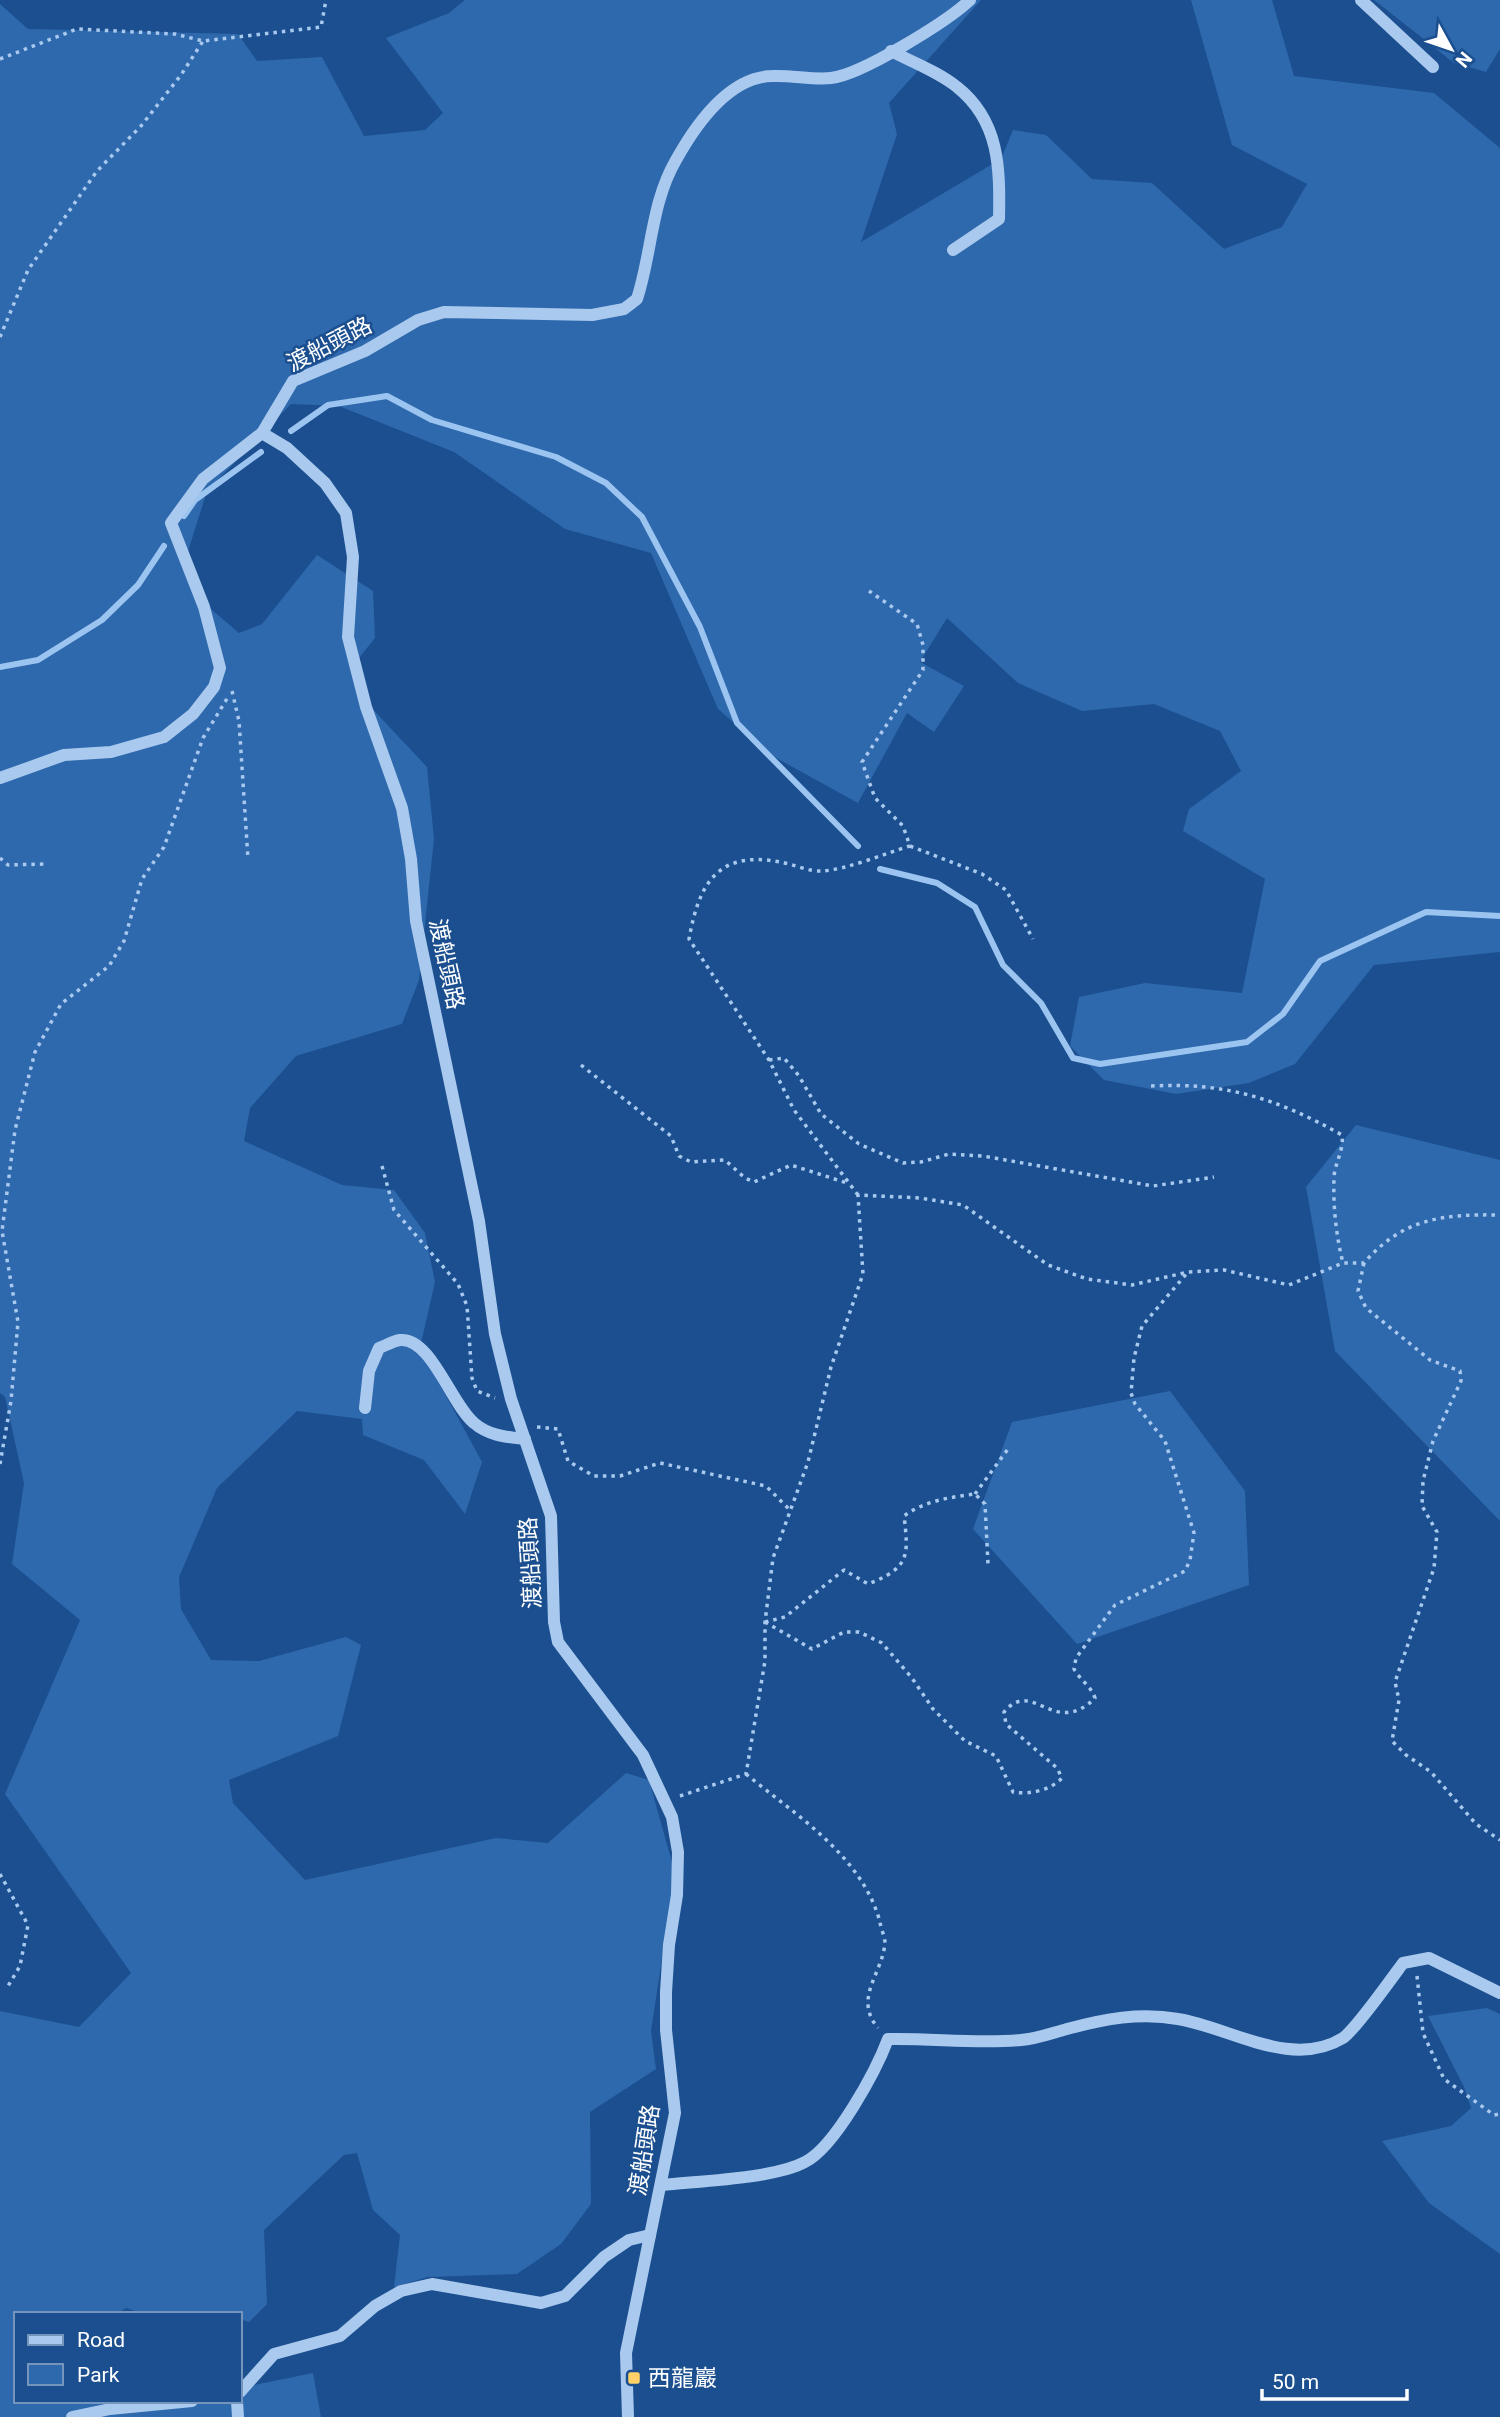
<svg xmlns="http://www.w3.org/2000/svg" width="1500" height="2417" viewBox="0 0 1500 2417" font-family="Roboto,'Noto Sans TC',sans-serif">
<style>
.green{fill:#2e69ad}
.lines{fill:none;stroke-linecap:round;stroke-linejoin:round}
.stream{stroke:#9cc4f0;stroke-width:6}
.path{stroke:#a9c9ee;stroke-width:3.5;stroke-dasharray:3.5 5;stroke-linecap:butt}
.minor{stroke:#a9c9ee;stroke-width:12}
.poi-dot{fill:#ffd166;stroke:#1b4f8f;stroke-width:2.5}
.labels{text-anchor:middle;stroke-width:5;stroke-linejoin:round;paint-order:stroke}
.street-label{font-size:23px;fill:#fff;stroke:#1b4f8f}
.poi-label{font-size:23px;fill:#fff;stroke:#1b4f8f;text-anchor:start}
</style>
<rect width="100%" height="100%" fill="#1b4f8f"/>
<g class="green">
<polygon points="465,0 981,0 889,103 897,134 861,242 1001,159 1013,130 1046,135 1092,179 1152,183 1224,249 1282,227 1307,184 1232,145 1191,0 1272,0 1294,76 1434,93 1500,148 1500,952 1374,965 1295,1064 1249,1083 1176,1094 1104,1080 1070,1046 1079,997 1145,983 1242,993 1265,879 1183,831 1189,809 1241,771 1220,731 1154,704 1082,711 1018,683 947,618 920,662 964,686 934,732 907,713 858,803 769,754 718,709 651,553 565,529 454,452 339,406 291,404 207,491 185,561 205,604 239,633 262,624 317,555 373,591 375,638 359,658 366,702 427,767 434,839 419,980 402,1024 296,1056 250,1108 244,1141 342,1185 394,1190 425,1233 435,1282 420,1348 482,1462 465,1514 424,1460 363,1435 362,1419 297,1411 217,1488 179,1577 181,1609 211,1660 259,1661 346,1637 361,1645 338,1736 229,1780 233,1803 305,1880 496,1838 548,1843 626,1773 649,1780 675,1873 651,2031 656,2069 590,2112 591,2204 561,2244 517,2274 428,2277 394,2287 400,2235 373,2210 357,2153 344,2155 264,2230 267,2304 249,2322 240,2319 240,2314 145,2314 126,2308 117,2314 16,2314 16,2401 124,2401 121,2413 179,2401 240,2401 240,2388 313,2373 321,2417 0,2417 0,2011 79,2027 131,1973 5,1794 80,1620 12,1564 24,1483 5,1397 0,1393 0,4 28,29 238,34 257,61 322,57 364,136 425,130 443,113 386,38 449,13"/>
<polygon points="1374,0 1500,0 1500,49 1486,72 1454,63"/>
<polygon points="1356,1125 1500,1160 1500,1521 1335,1351 1306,1187"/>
<polygon points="1170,1391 1245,1491 1249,1585 1077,1644 973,1529 1012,1422"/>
<polygon points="1487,2008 1500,2014 1500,2254 1429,2203 1382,2141 1451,2126 1471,2108 1464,2087 1428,2016"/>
</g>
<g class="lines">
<g class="stream">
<polyline points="291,431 328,405 387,396 432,420 556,457 606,483 642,517 700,627 737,723 858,846"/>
<polyline points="184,516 195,500 261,452"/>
<polyline points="0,667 38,660 102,620 138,585 164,546"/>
<polyline points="880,869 937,883 975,907 1003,965 1041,1003 1073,1058 1100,1064 1247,1042 1283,1014 1320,961 1426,912 1500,916"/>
</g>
<g class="path">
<polyline points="0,59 77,29 175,34 203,41 321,27 326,0"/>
<polyline points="0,337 28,270 97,171 141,126 181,75 203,41"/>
<polyline points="232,691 239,721 248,859"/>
<polyline points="910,846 982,874 1006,890 1033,939"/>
<polyline points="0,858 8,865 47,864"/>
<polyline points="769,1060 784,1058 799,1076 821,1114 859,1144 903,1163 921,1162 949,1154 983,1156 1153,1186 1214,1177"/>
<polyline points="581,1065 671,1136 679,1156 691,1162 725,1160 745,1178 754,1182 791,1165 847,1183"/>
<path d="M1151 1086C1226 1082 1278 1099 1342 1135 1344 1151 1335 1162 1334 1177 1333 1207 1336 1235 1343 1263"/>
<polyline points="382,1166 394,1210 458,1284 467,1306 472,1378 477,1391 495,1398"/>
<path d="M858 1195 794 1110 769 1060 689 939C699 884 717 850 780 862 793 864 809 872 822 871 846 870 886 853 910 846L903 826 875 798 862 762 923 670V645L917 624 869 591"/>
<polyline points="1364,1263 1358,1291 1366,1308 1430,1360 1460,1371 1461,1381 1433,1441 1423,1481 1422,1506 1437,1532 1434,1568 1395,1682 1399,1700 1392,1741 1406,1755 1431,1772 1476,1824 1500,1840"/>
<polyline points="537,1427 558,1429 568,1461 594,1476 620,1476 660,1463 766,1486 790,1510"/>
<polyline points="0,1464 11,1401 18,1322 2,1231 15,1130 35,1052 61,1004 109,966 124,941 142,879 164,847 203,738 228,697"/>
<polyline points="975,1494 1008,1449"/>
<path d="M765 1622 812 1649 844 1632H859L882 1643 912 1678 933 1709 965 1741 996 1756 1013 1792C1029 1795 1051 1790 1062 1778L1057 1768 1006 1724 1004 1712C1033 1677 1054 1739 1095 1698 1091 1686 1080 1680 1074 1669L1076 1658 1115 1605 1185 1571 1190 1560 1194 1533 1165 1441 1135 1404 1131 1393 1134 1358 1142 1326 1188 1272"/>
<path d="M765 1622 785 1617 844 1570 868 1584C909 1568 909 1557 904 1516 924 1501 951 1497 975 1494L985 1504 988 1564"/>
<path d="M746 1774C797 1816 862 1856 880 1922 881 1929 885 1937 885 1943 882 1975 853 1998 878 2028"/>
<path d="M680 1796 746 1774 765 1661V1622L773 1558 808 1462 831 1367 863 1274 858 1195 920 1198 963 1205 1048 1265 1087 1279 1132 1285 1188 1272 1224 1270 1289 1285 1343 1263H1364C1403 1218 1443 1214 1500 1215"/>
<polyline points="0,1874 28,1925 20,1966 8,1986"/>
<polyline points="1417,1976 1423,2033 1444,2079 1494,2115 1500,2114"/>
</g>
<g class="minor">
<polyline points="1361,0 1433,67"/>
<path d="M891 51C912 62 939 72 957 87 1000 121 1000 169 999 219L953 250"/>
<polyline points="0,778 64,755 111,752 164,737 193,714 214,687 220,668 204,607 171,523 203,479 262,433"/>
<path d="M365 1408 369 1371 379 1348C385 1346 393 1341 400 1340 431 1337 451 1404 474 1423 489 1436 507 1437 525 1439"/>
<path d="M662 2185C699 2181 773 2179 805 2162 835 2147 876 2071 888 2039 933 2038 976 2044 1021 2040 1036 2039 1052 2033 1067 2029 1104 2019 1140 2012 1178 2019 1229 2027 1291 2070 1343 2038 1355 2030 1392 1978 1403 1963L1429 1958 1500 1993"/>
<polyline points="240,2392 274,2354 340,2336 375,2306 401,2291 432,2284 541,2303 565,2296 604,2257 629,2240 650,2235"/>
<polyline points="237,2401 238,2417"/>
<polyline points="72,2417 110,2409 192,2401"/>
<path d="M628 2417 626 2353 675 2113 666 2030V1992L669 1945 677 1895 678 1852 672 1817 643 1755 558 1642 554 1622 551 1516 511 1399 495 1334 479 1221 416 921 411 859 402 808 366 707 348 637 353 557 346 513 325 483 287 448 262 433 293 381 365 351 418 320 444 312 592 315 624 309 637 299C652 253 651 203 676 160 695 126 728 77 772 76 792 75 812 80 831 78 861 75 948 21 970 0"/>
</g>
</g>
<rect class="poi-dot" x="627" y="2371" width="14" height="14" rx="3.5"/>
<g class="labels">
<g class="street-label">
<text transform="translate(329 344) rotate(-27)" y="8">渡船頭路</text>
<text transform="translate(447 964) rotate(78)" y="8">渡船頭路</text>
<text transform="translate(530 1563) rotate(-93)" y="8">渡船頭路</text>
<text transform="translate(644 2150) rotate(-81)" y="8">渡船頭路</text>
</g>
<g class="poi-label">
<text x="648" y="2386">西龍巖</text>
</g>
</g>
<rect x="14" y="2312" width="228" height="91" fill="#1b4f8f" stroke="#7695bc" stroke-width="2"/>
<rect x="28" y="2335" width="35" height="10" fill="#a9c9ee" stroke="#7695bc" stroke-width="2"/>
<text x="77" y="2347" font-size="21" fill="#ffffff">Road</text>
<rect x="28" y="2364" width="35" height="21" fill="#2e69ad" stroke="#7695bc" stroke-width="2"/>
<text x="77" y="2382" font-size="21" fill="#ffffff">Park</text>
<g transform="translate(1451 49) rotate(130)" stroke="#1b4f8f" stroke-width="5" paint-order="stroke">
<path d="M0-5L12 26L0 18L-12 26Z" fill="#ffffff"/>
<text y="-10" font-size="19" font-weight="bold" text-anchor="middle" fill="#ffffff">N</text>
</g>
<path d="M1262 2389v10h145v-10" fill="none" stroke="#ffffff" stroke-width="3.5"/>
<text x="1272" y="2389" font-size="21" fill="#ffffff" stroke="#1b4f8f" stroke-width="5" paint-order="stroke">50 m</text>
</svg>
